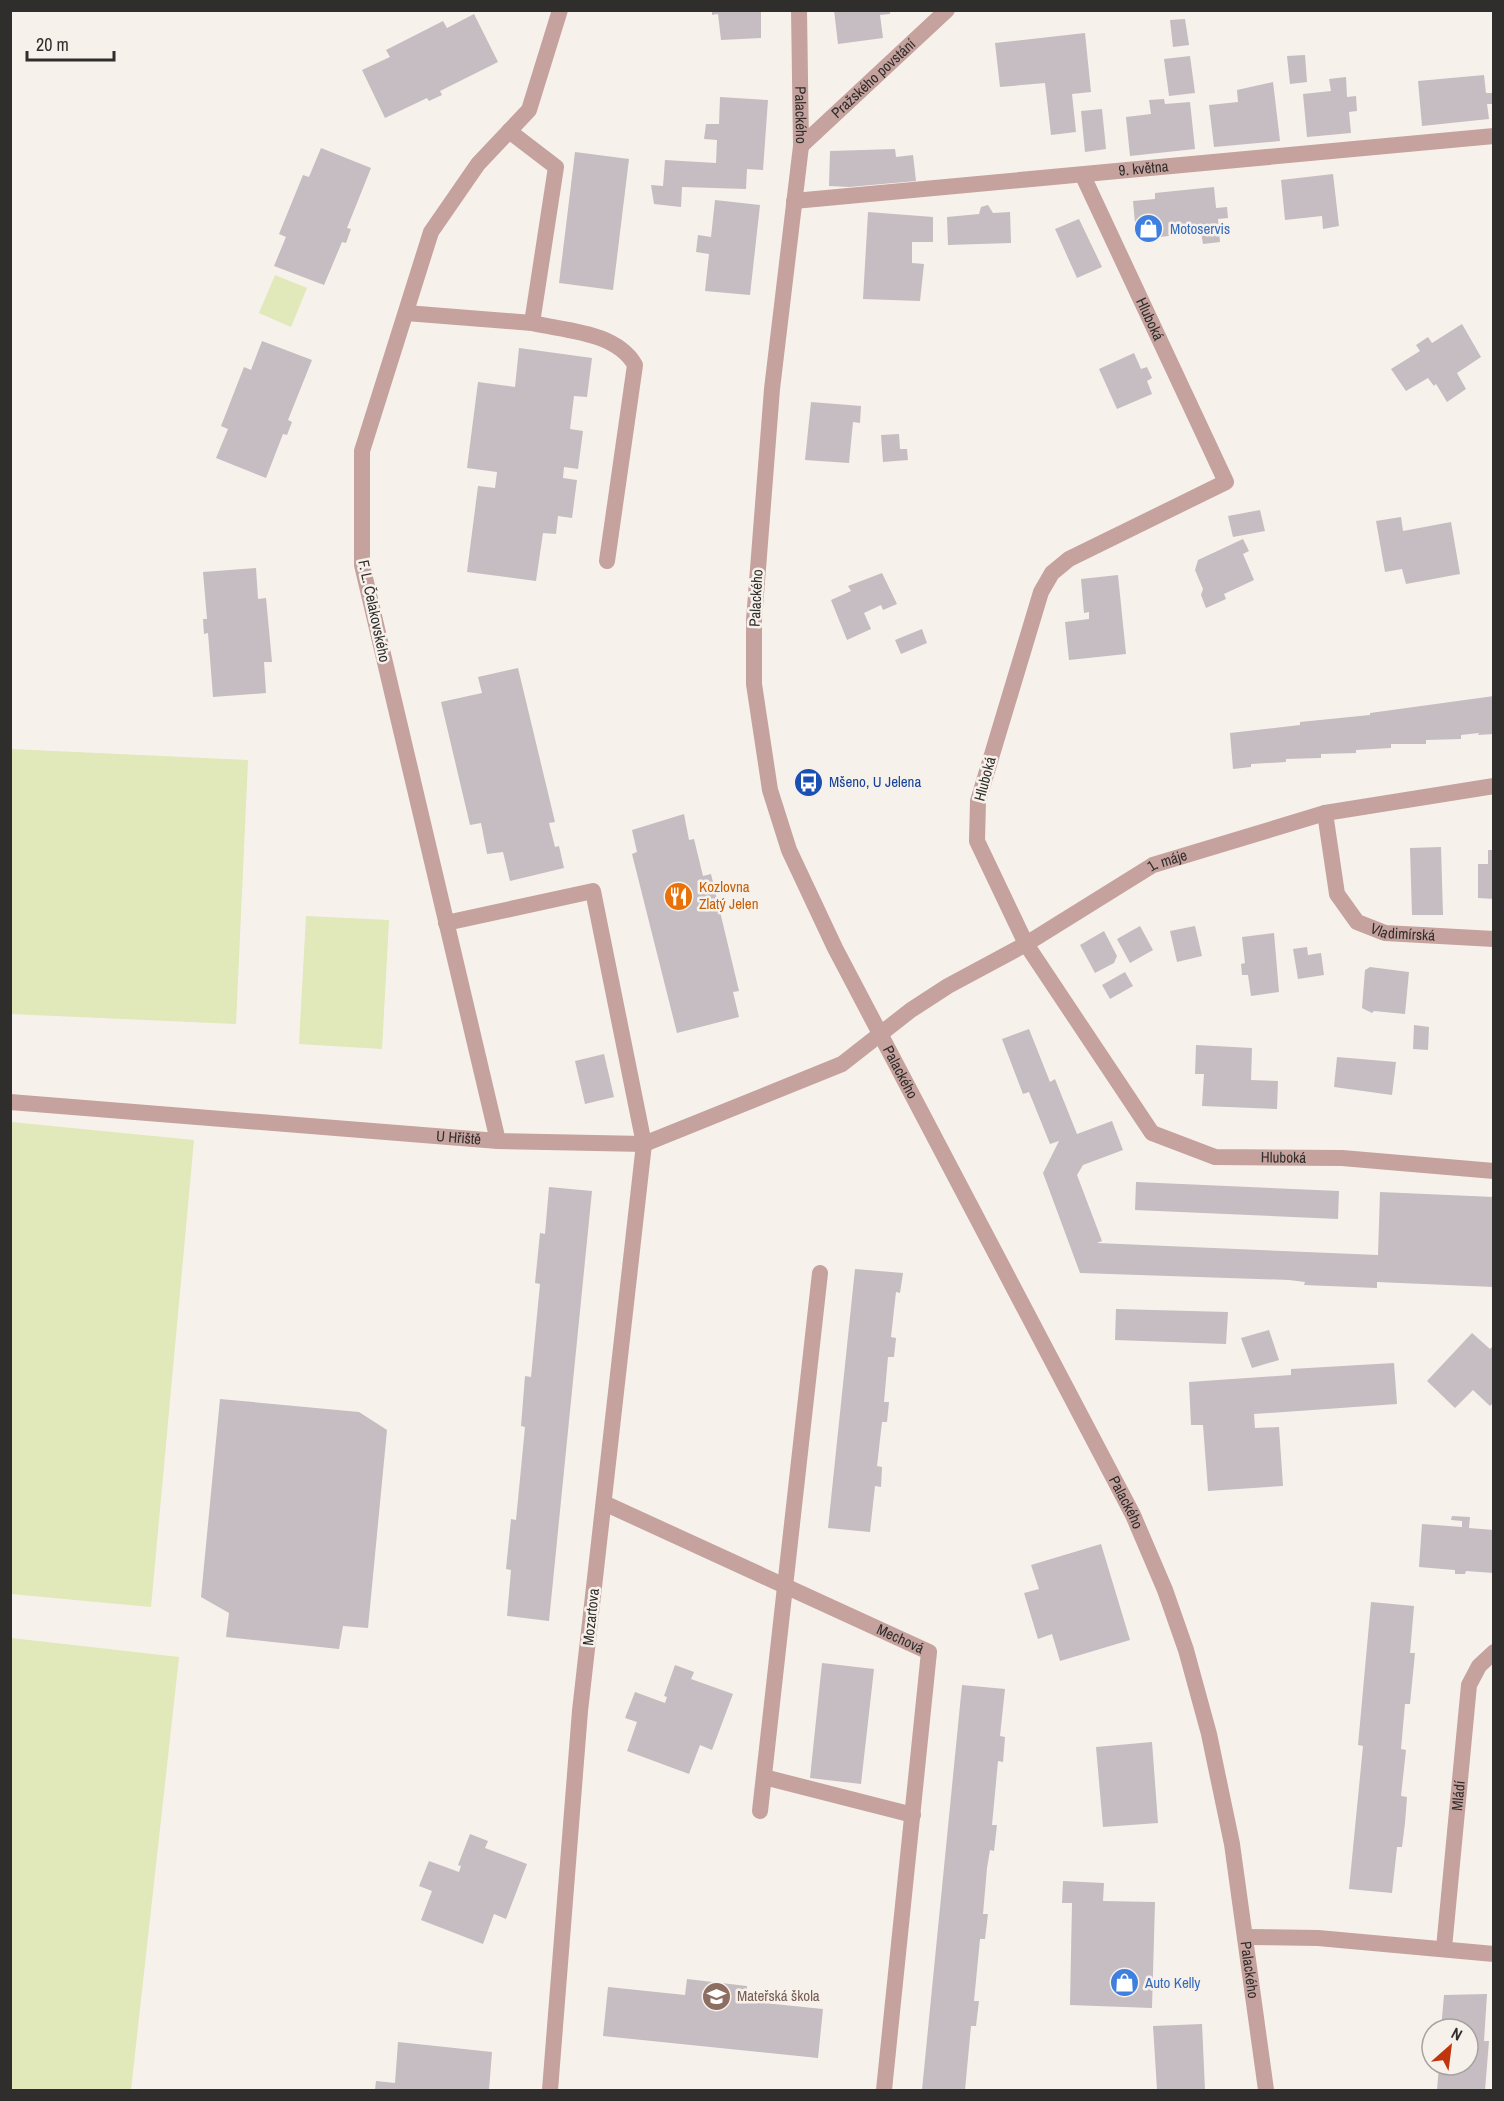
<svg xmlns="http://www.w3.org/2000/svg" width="1504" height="2101" viewBox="0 0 1504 2101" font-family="'Archivo Narrow',sans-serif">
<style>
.green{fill:#e1e8b9}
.building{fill:#c5bdc1}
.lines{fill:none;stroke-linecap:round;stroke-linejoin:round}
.minor{stroke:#c5a29e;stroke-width:16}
.tertiary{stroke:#c5a29e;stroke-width:16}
.labels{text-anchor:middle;stroke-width:5;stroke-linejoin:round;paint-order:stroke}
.street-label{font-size:15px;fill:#302e2c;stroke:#f7f1eb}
.shop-label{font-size:15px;fill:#366cbe;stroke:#f7f1eb;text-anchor:start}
.transit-label{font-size:15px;fill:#164399;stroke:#f7f1eb;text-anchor:start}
.food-label{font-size:15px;fill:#c56008;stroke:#f7f1eb;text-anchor:start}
.education-label{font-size:15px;fill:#785e54;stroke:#f7f1eb;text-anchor:start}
</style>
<rect width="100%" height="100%" fill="#f7f1eb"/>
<g class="green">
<polygon points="275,275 307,288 291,327 259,313"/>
<polygon points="11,749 248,760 236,1024 11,1014"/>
<polygon points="306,916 389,920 382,1049 299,1044"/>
<polygon points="11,1122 194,1140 151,1607 11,1594"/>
<polygon points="11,1638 179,1657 131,2090 11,2090"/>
</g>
<g class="building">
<polygon points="712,10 761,10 761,38 721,40 718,14 712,15"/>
<polygon points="834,10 890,10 890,14 880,15 883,38 838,44"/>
<polygon points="474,14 498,62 440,91 442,95 429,101 427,98 385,118 362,70 390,57 386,50 443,21 447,28"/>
<polygon points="1185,19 1189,45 1173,47 1170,20"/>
<polygon points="1085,33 1091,92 1072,94 1076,132 1051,135 1045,83 1000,87 995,43"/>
<polygon points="1305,55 1307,82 1290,84 1287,56"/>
<polygon points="1190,56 1195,93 1169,96 1164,59"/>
<polygon points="1484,75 1486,93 1492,93 1493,104 1487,104 1489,119 1422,126 1418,81"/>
<polygon points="1346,77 1347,97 1356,96 1357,111 1349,112 1351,133 1307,137 1303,94 1331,91 1329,79"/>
<polygon points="1273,82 1280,141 1214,147 1209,105 1238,102 1237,90"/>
<polygon points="720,97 768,100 763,170 747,169 746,189 682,187 681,207 654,204 651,185 663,186 665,160 716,163 717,140 704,139 706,124 719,124"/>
<polygon points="1164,99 1165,104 1190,102 1195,149 1130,156 1126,117 1151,114 1149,100"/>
<polygon points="1102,109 1106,149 1085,152 1081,111"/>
<polygon points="321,148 371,168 347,228 351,229 346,243 342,242 324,285 274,266 286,237 279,234 303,175 309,177"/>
<polygon points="895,149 896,157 913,155 916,181 849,187 829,186 830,151"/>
<polygon points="575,152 629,159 613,290 559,283"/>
<polygon points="1333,174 1339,226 1323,229 1322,216 1285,220 1281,180"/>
<polygon points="1214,187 1216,208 1227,207 1228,218 1218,219 1220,242 1203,244 1201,232 1160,237 1158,220 1135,223 1133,201 1155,199 1155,193"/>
<polygon points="715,200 760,205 750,295 705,291 709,254 696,252 698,235 711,237"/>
<polygon points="988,205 993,213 1010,212 1011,243 948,245 947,217 979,214 981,207"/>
<polygon points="868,212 933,217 933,242 912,242 912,263 924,264 920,301 863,299"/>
<polygon points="1079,219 1102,267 1077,278 1055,229"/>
<polygon points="1462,324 1481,357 1457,373 1466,389 1447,402 1436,384 1434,386 1428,378 1406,391 1391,369 1420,351 1416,345 1428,337 1432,343"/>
<polygon points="262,341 312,360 288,420 292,422 287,435 283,434 266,478 216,458 228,429 221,426 244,367 251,370"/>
<polygon points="519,348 592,358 587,397 574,396 570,429 583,431 578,469 564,467 563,478 577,480 572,518 558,516 556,534 543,533 536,581 467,572 478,486 495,488 497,472 467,468 478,382 515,387"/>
<polygon points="1134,353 1141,369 1147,367 1152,378 1147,381 1152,394 1117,409 1099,369"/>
<polygon points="811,402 861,406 860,423 853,422 849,463 805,460"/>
<polygon points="899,434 900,449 907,449 908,460 883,462 881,435"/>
<polygon points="1260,510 1265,531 1233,537 1228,516"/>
<polygon points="1401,517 1403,531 1451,522 1460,574 1406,584 1402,569 1385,572 1376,521"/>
<polygon points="1243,539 1249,551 1243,554 1254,580 1224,594 1226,599 1206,608 1201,595 1203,589 1195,570 1198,560"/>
<polygon points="256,568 258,599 266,598 272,662 264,662 266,693 213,697 208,633 204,634 203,619 207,619 203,572"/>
<polygon points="882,573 897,604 883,610 881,605 864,613 871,629 847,640 831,600 851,591 848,586"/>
<polygon points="1118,575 1126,654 1069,660 1065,622 1089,619 1089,612 1084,613 1081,579"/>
<polygon points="922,629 927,643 901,654 895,640"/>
<polygon points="518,668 555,822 549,823 555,847 559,846 564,868 510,881 503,852 487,854 481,823 470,825 441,702 482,693 478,677"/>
<polygon points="1494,696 1494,734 1478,735 1479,733 1461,735 1461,739 1426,740 1426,744 1391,744 1391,748 1356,750 1356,753 1321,754 1321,758 1286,759 1286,762 1251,764 1251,767 1233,769 1230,733 1300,725 1300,722 1370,715 1370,713"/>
<polygon points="684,814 689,840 694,839 703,876 711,874 739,991 733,992 739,1017 677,1033 632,854 637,852 632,830"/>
<polygon points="1441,847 1443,915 1412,915 1410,848"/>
<polygon points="1488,850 1494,850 1494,899 1478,898 1478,864 1488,864"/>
<polygon points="1140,926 1153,950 1130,963 1117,939"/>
<polygon points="1195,926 1202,956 1177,962 1170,931"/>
<polygon points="1104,931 1117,956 1114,963 1095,973 1080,945"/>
<polygon points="1274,933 1279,992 1251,996 1248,975 1242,975 1241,964 1245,963 1242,937"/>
<polygon points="1307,947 1308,955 1321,953 1324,975 1298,979 1293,949"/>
<polygon points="1370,967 1409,972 1405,1014 1374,1011 1372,1013 1362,1008 1365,970"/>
<polygon points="1125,972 1133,986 1110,999 1102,985"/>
<polygon points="1414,1025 1429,1027 1428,1050 1413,1049"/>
<polygon points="1029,1029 1050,1082 1055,1079 1077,1134 1112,1121 1123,1150 1083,1165 1077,1175 1102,1241 1097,1243 1378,1255 1380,1192 1494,1197 1494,1287 1377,1282 1377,1288 1304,1285 1305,1282 1289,1280 1080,1273 1043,1173 1059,1141 1050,1144 1029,1092 1023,1094 1002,1039"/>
<polygon points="1196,1045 1252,1048 1251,1080 1278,1081 1277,1109 1202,1106 1204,1074 1195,1074"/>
<polygon points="604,1054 614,1097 585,1104 575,1061"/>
<polygon points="1337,1057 1396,1062 1392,1095 1334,1087"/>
<polygon points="1136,1182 1339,1191 1338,1219 1135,1210"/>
<polygon points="549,1187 592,1191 549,1621 507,1616 511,1570 506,1569 511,1519 516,1520 525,1427 521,1426 525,1376 531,1377 540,1284 535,1283 540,1233 545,1234"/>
<polygon points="855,1269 903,1273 900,1293 896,1292 891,1337 896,1338 894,1357 888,1357 884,1402 889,1402 887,1422 882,1422 877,1466 882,1467 881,1487 875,1486 870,1532 828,1528"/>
<polygon points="1116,1309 1228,1312 1226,1344 1115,1340"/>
<polygon points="1269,1330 1279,1360 1252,1368 1241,1338"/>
<polygon points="1472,1333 1490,1349 1494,1345 1494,1402 1490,1406 1473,1390 1455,1408 1427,1381"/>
<polygon points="1394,1363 1397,1404 1254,1414 1255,1428 1279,1427 1283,1486 1208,1491 1203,1425 1191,1425 1189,1382 1291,1375 1291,1369"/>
<polygon points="220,1399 359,1412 387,1430 368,1628 343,1626 339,1649 226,1637 229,1613 201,1597"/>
<polygon points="1452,1516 1470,1517 1469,1528 1494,1530 1494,1573 1466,1571 1465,1574 1455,1574 1455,1570 1419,1567 1422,1524 1462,1527 1462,1521 1451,1520"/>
<polygon points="1101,1544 1130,1640 1060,1661 1052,1634 1038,1639 1024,1593 1039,1589 1031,1565"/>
<polygon points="1371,1602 1414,1606 1410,1653 1415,1653 1410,1704 1405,1704 1401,1749 1406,1750 1401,1796 1407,1797 1405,1823 1402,1847 1397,1847 1392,1893 1349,1889 1363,1746 1358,1745"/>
<polygon points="822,1663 874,1669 861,1784 810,1778"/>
<polygon points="675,1665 694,1672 691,1679 733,1694 712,1750 700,1745 689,1774 627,1751 637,1722 625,1718 635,1692 665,1703 667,1697 664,1696"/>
<polygon points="962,1685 1005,1689 1000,1736 1005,1737 1003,1762 998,1761 992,1825 997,1825 994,1851 990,1850 987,1868 983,1914 988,1914 985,1939 980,1939 974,2001 979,2001 976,2026 971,2026 965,2090 922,2090"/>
<polygon points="1152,1742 1158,1823 1103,1827 1096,1747"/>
<polygon points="470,1834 488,1841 485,1848 527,1864 506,1919 494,1914 483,1944 421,1920 432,1891 419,1886 429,1861 459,1872 461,1866 458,1865"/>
<polygon points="1063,1881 1104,1883 1103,1901 1155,1902 1152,2008 1070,2005 1072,1903 1062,1903"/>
<polygon points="687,1979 747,1986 746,2001 823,2009 818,2058 603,2036 608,1987 685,1995"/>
<polygon points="1487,1994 1484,2041 1489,2041 1485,2090 1437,2090 1439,2065 1468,2065 1468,2029 1441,2029 1444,1995"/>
<polygon points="1202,2024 1205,2090 1157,2090 1153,2026"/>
<polygon points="398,2042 492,2052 489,2090 375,2090 376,2081 395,2083"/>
</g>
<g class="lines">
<g class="minor">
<path id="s1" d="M801 146 947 10"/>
<path id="s2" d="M1083 176 1226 482 1069 559 1052 573 1041 592 978 801 977 841 1026 944 1152 1133 1215 1157 1342 1158 1494 1171"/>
<path id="s3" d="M794 201 1494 136"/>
<polyline points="406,313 532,323 556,167 509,131"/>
<path d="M532 323C567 331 616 332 635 365L607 561"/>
<path id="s4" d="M1325 813 1337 894 1357 922 1385 933 1494 939"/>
<polyline points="446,923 593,891 644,1144 580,1711 550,2090"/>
<path id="s5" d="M10 1102 498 1141 644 1144 842 1064 911 1010 948 986 1026 944 1153 865 1325 813 1494 786"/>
<polyline points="498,1141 362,565 362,451 431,232 478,164 529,110 560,10"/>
<path id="s6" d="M604 1503 929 1652 884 2090"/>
<polyline points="764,1777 913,1815"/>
<polyline points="760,1811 820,1273"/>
<polyline points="1245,1937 1318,1938 1494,1954"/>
<path id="s7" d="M1444 1948 1469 1685 1479 1666 1494 1652"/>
</g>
<path class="tertiary" id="s8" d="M799 10 801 146 772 389 754 620V684L770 790 789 850 835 948 1133 1515 1165 1590 1186 1650 1209 1734 1232 1844 1266 2090"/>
</g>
<defs>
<symbol id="shop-disc" viewBox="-11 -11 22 22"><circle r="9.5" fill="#3f7fe0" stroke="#f7f1eb"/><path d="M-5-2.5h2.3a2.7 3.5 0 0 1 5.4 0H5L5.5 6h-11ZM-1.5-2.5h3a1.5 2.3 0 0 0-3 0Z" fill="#fff"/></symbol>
<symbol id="bus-disc" viewBox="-11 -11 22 22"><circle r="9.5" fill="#1a4fb4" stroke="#f7f1eb"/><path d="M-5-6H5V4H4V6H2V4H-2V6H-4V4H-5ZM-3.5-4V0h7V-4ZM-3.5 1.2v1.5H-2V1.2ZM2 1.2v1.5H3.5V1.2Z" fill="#fff"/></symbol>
<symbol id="restaurant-disc" viewBox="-11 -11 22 22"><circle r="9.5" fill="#e8710a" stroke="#f7f1eb"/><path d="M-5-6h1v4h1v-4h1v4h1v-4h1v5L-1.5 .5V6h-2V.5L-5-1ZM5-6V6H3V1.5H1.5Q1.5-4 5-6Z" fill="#fff"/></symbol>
<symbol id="school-disc" viewBox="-11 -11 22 22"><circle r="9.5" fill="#8d6e63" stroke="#f7f1eb"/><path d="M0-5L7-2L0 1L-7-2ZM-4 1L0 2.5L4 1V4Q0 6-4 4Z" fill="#fff"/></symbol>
</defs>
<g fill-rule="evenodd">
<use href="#shop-disc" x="1132" y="212" width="33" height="33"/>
<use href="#bus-disc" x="792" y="766" width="33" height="33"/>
<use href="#restaurant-disc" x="662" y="880" width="33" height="33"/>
<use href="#shop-disc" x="1108" y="1966" width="33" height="33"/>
<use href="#school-disc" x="700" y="1980" width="33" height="33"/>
</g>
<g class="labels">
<g class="street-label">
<text dy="5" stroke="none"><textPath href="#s1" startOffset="99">Pražského povstání</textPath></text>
<text dy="5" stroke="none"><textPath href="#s8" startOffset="105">Palackého</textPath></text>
<text dy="5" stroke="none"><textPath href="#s3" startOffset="351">9. května</textPath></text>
<text dy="5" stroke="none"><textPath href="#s2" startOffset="158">Hluboká</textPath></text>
<text transform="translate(756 598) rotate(-87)" y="5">Palackého</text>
<text transform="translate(374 611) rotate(78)" y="5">F. L. Čelakovského</text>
<text transform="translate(985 779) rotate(-75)" y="5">Hluboká</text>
<text dy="5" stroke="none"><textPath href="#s5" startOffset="1234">1. máje</textPath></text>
<text dy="5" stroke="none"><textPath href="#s4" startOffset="164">Vladimírská</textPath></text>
<text dy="5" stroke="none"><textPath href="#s8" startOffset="1095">Palackého</textPath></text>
<text dy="5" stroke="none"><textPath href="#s5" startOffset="450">U Hřiště</textPath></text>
<text dy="5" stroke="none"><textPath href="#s2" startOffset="1292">Hluboká</textPath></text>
<text dy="5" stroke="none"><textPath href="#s8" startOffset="1581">Palackého</textPath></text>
<text transform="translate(591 1617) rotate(-84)" y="5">Mozartova</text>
<text dy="5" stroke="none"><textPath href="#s6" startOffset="326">Mechová</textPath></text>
<text dy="5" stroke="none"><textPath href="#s7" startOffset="153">Mládí</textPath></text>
<text dy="5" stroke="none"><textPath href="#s8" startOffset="2067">Palackého</textPath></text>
</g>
<g class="shop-label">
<text x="1170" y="234">Motoservis</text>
<text x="1145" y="1988">Auto Kelly</text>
</g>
<g class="transit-label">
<text x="829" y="787">Mšeno, U Jelena</text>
</g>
<g class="food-label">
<text x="699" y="892">Kozlovna<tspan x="699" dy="17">Zlatý Jelen</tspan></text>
</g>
<g class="education-label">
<text x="737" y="2001">Mateřská škola</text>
</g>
</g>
<rect width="1504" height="2101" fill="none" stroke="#302e2c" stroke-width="24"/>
<g transform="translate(1450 2047) rotate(28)"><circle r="28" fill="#f7f1eb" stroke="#a7a39f" stroke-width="1.5"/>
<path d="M0-4.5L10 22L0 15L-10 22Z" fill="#bf360d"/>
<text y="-9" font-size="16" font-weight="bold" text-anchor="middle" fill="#302e2c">N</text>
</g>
<path d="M27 51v9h87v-9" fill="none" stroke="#302e2c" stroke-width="3"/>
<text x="36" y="51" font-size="18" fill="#302e2c" stroke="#f7f1eb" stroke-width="4.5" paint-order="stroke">20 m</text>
</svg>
